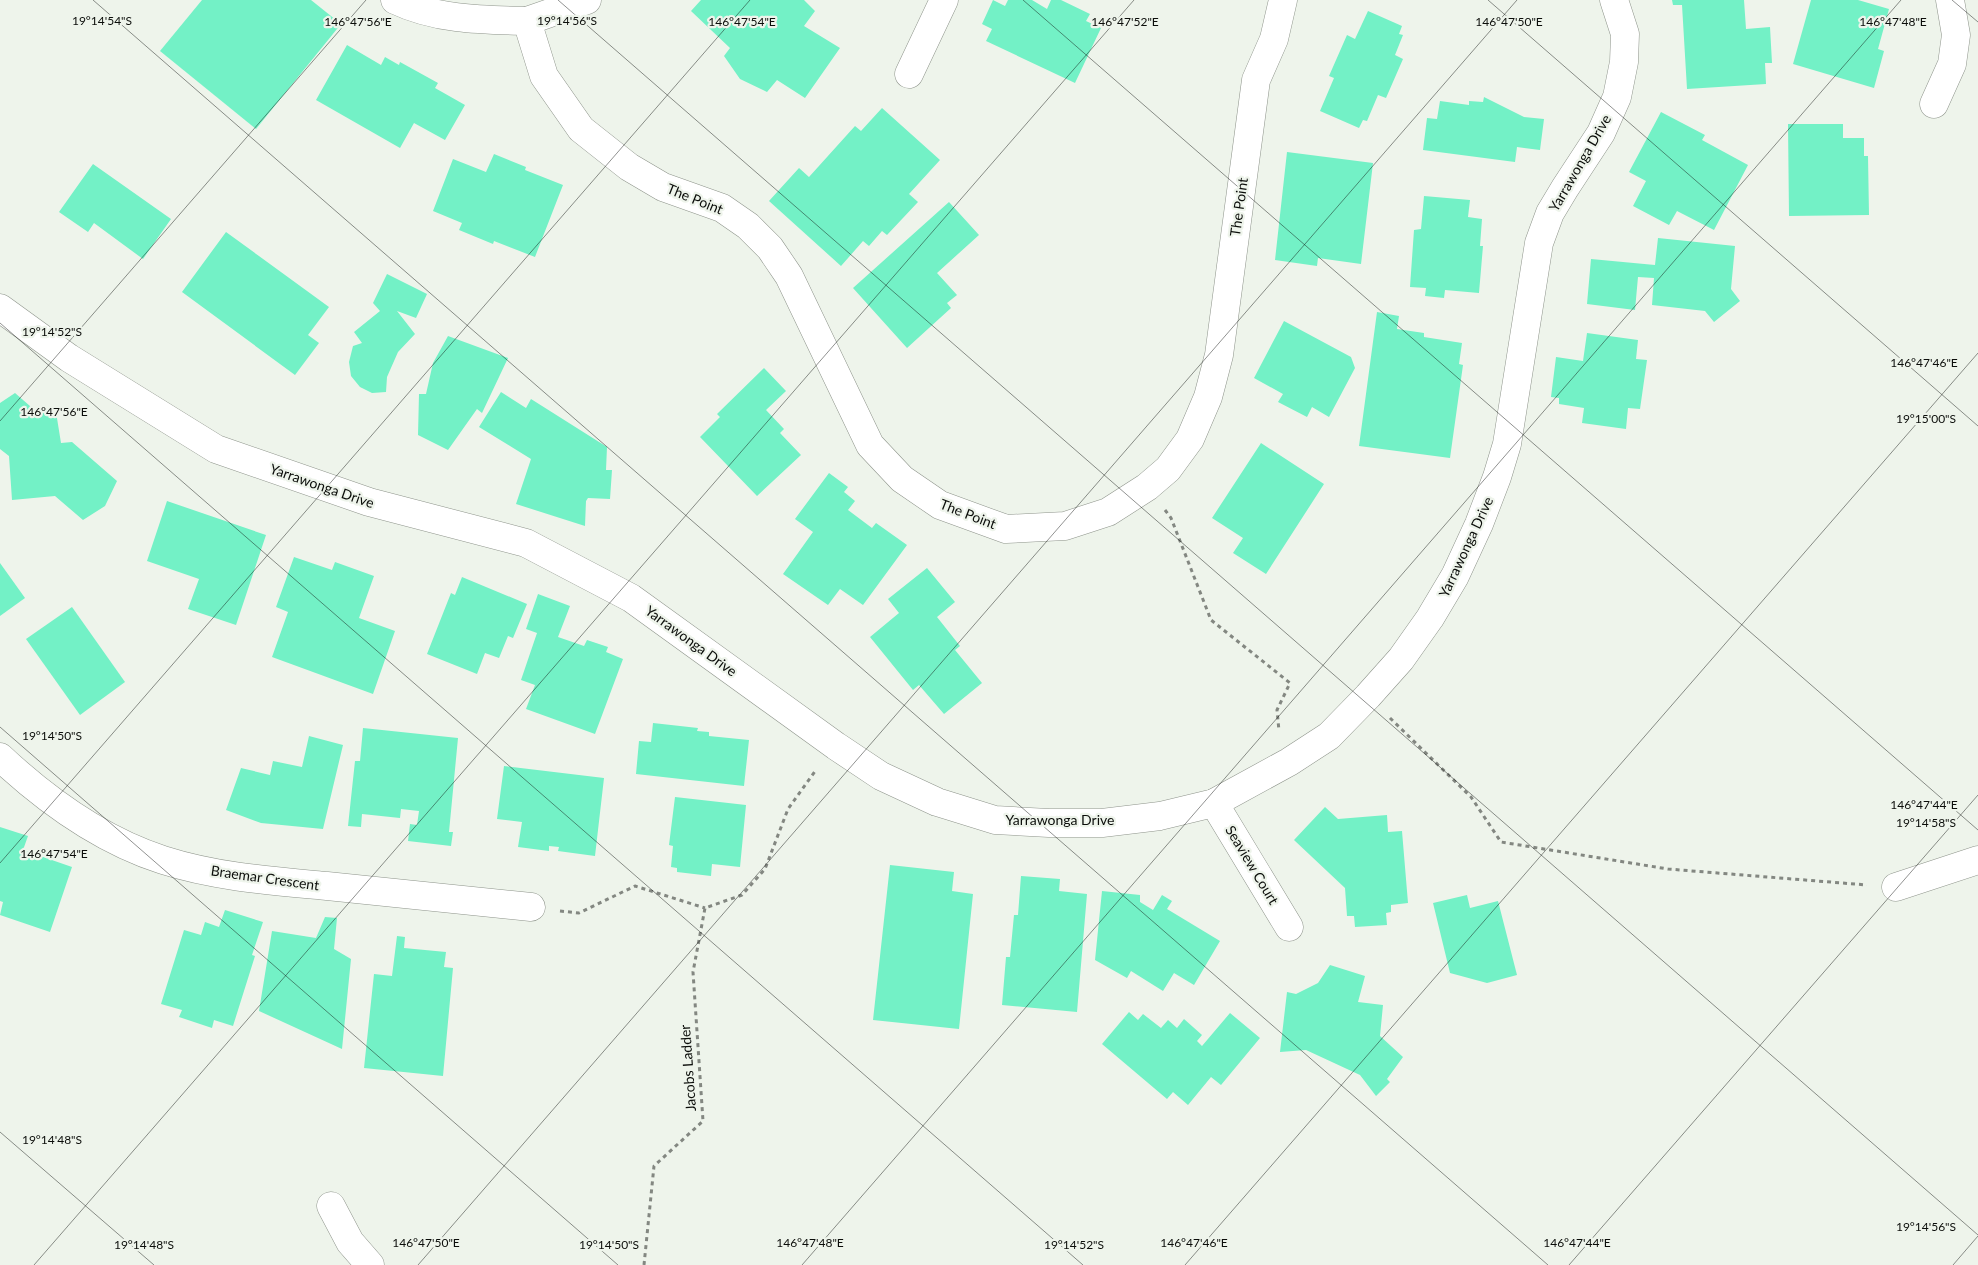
<svg xmlns="http://www.w3.org/2000/svg" width="1978" height="1265" viewBox="0 0 1978 1265" font-family="Lato,sans-serif">
<style>
.building{fill:#73f1c6}
.lines{fill:none;stroke-linecap:round;stroke-linejoin:round}
.street-casing{stroke:#8e948b;stroke-width:29}
.path{stroke:#838781;stroke-width:3;stroke-dasharray:4 4;stroke-linecap:butt}
.street{stroke:#fff;stroke-width:28}
.ticks{fill:none;stroke:#0b0d0a;stroke-width:1;stroke-opacity:0.45}
.labels{text-anchor:middle;stroke-width:4.5;stroke-linejoin:round;paint-order:stroke}
.street-label{font-size:14px;fill:#0b0d0a;stroke:#eef4eb}
.ticks-label{font-size:12px;text-anchor:middle;fill:#0b0d0a;stroke:#eef4eb;stroke-width:4.5;stroke-linejoin:round;paint-order:stroke}
</style>
<rect width="100%" height="100%" fill="#eef4eb"/>
<g class="building">
<polygon points="202,0 311,0 341,24 256,129 160,51"/>
<polygon points="701,0 804,0 815,11 804,26 840,48 805,98 777,80 767,92 740,79 724,56 730,48 691,11"/>
<polygon points="993,0 1005,6 1008,0 1032,0 1047,9 1051,0 1061,0 1090,14 1086,21 1101,28 1075,83 986,41 992,29 982,24"/>
<polygon points="1672,0 1744,0 1746,29 1770,27 1772,63 1765,63 1766,84 1687,89 1682,5 1673,5"/>
<polygon points="1811,0 1858,0 1889,9 1878,49 1884,51 1874,88 1793,64"/>
<polygon points="1368,11 1402,26 1399,34 1403,35 1395,55 1403,59 1386,98 1378,95 1367,121 1363,120 1359,128 1320,111 1334,78 1329,76 1347,35 1355,39"/>
<polygon points="347,45 381,65 385,57 399,65 400,62 438,83 435,88 465,105 445,140 414,123 400,148 316,100"/>
<polygon points="1484,97 1524,117 1544,119 1540,150 1517,147 1515,162 1423,150 1427,118 1437,119 1440,101 1469,105 1469,101 1483,102"/>
<polygon points="882,108 940,160 909,194 918,202 887,235 882,231 869,246 863,241 841,266 769,201 799,168 809,177 855,126 861,131"/>
<polygon points="1661,112 1705,135 1702,140 1748,165 1714,230 1677,211 1669,225 1633,206 1646,181 1629,172"/>
<polygon points="1788,124 1843,124 1843,138 1864,138 1864,156 1868,156 1869,215 1789,216"/>
<polygon points="1287,152 1373,163 1361,264 1318,258 1317,266 1275,260"/>
<polygon points="494,154 526,167 525,170 563,185 535,257 494,241 493,244 459,230 462,223 433,211 453,159 486,172"/>
<polygon points="93,164 171,219 143,259 94,223 88,232 59,212"/>
<polygon points="1424,196 1470,200 1468,217 1482,219 1480,246 1483,246 1479,293 1445,290 1444,298 1425,296 1426,288 1410,287 1414,230 1421,229"/>
<polygon points="949,202 979,235 937,273 957,295 947,303 951,308 907,348 853,288"/>
<polygon points="226,232 329,307 308,335 319,343 295,375 182,292"/>
<polygon points="1658,238 1735,246 1731,289 1740,301 1714,322 1705,311 1652,305 1654,278 1638,277 1635,310 1587,304 1591,259 1655,265"/>
<polygon points="387,274 427,294 416,318 397,311 415,334 398,352 387,377 386,392 372,393 360,387 351,376 349,362 353,346 362,343 354,332 380,311 373,303"/>
<polygon points="1377,312 1399,316 1397,329 1424,333 1424,337 1462,343 1459,364 1463,365 1450,458 1359,446"/>
<polygon points="1284,321 1351,357 1355,368 1329,417 1312,407 1307,417 1278,402 1283,394 1254,378"/>
<polygon points="1587,333 1638,340 1636,359 1647,360 1640,409 1628,408 1626,429 1582,423 1584,408 1559,404 1559,398 1551,397 1556,357 1583,361"/>
<polygon points="448,336 508,358 482,413 477,409 448,450 418,435 419,394 426,394 433,363"/>
<polygon points="764,368 786,391 766,410 784,429 780,433 801,455 757,496 700,437 720,417 717,414"/>
<polygon points="501,392 526,408 531,399 607,447 606,470 612,470 610,499 588,498 586,501 585,526 516,504 531,459 479,427"/>
<polygon points="15,393 38,413 56,412 61,443 72,442 117,481 105,506 83,520 55,496 12,500 9,456 0,449 0,403"/>
<polygon points="1261,443 1324,484 1266,574 1233,553 1243,538 1212,518"/>
<polygon points="829,473 848,487 844,492 855,501 848,510 872,528 876,523 907,545 863,605 840,589 828,605 783,574 813,532 795,519"/>
<polygon points="167,501 266,535 236,625 188,609 199,579 147,561"/>
<polygon points="294,557 332,570 335,562 374,576 359,618 395,631 373,694 272,657 288,612 276,607"/>
<polygon points="0,563 25,598 0,616"/>
<polygon points="927,568 955,602 937,617 960,646 955,650 982,683 944,714 919,685 913,690 870,637 899,613 888,599"/>
<polygon points="462,577 527,604 513,638 508,636 499,658 485,653 477,674 427,654 451,593 455,595"/>
<polygon points="538,594 570,606 558,637 584,646 587,640 608,647 606,652 623,659 595,734 526,709 535,685 521,680 537,633 526,629"/>
<polygon points="72,607 125,682 80,715 26,639"/>
<polygon points="653,723 698,728 697,731 709,732 709,736 749,740 744,786 636,774 639,741 651,742"/>
<polygon points="363,728 458,738 449,832 453,832 451,846 408,841 410,824 417,825 419,811 401,809 400,818 362,814 361,827 348,826 355,761 360,761"/>
<polygon points="309,736 343,745 323,829 261,823 226,810 241,768 270,775 273,761 302,767"/>
<polygon points="504,766 604,778 595,856 558,851 559,847 549,846 549,851 518,847 522,822 497,819"/>
<polygon points="675,797 746,805 740,867 712,864 711,876 677,872 677,868 671,867 673,846 669,845"/>
<polygon points="1325,807 1338,819 1387,815 1388,832 1402,831 1408,903 1391,905 1391,912 1386,913 1387,925 1355,927 1354,916 1347,916 1345,888 1294,840"/>
<polygon points="0,827 28,836 23,850 72,867 50,932 0,915 3,902 0,901"/>
<polygon points="890,865 954,872 952,891 973,894 959,1029 873,1020"/>
<polygon points="1021,876 1060,879 1059,891 1087,894 1077,1012 1002,1005 1006,957 1010,957 1014,915 1018,915"/>
<polygon points="1102,891 1140,895 1140,902 1153,910 1162,895 1172,901 1167,909 1220,941 1194,985 1174,973 1163,991 1131,971 1127,978 1095,960"/>
<polygon points="1467,895 1470,908 1498,901 1517,975 1487,983 1450,973 1433,903"/>
<polygon points="225,910 263,922 252,955 255,956 233,1026 214,1020 212,1028 179,1017 182,1010 161,1004 184,930 201,935 205,922 219,927"/>
<polygon points="325,917 337,918 334,949 351,959 342,1049 259,1011 272,931 316,938"/>
<polygon points="397,936 405,937 404,948 446,952 444,967 453,968 443,1076 364,1068 374,974 392,976"/>
<polygon points="1330,965 1365,976 1358,1002 1383,1005 1380,1036 1403,1057 1387,1079 1390,1082 1376,1096 1360,1075 1306,1050 1280,1052 1287,992 1296,994 1318,983"/>
<polygon points="1129,1012 1138,1020 1143,1014 1161,1028 1168,1020 1177,1028 1184,1019 1202,1035 1197,1041 1202,1046 1230,1013 1260,1038 1221,1085 1211,1077 1188,1105 1173,1092 1167,1099 1102,1044"/>
</g>
<g class="lines">
<defs>
<g id="street">
<path d="M395 0C437 20 482 20 527 21L544 76 581 129 629 167 663 187 722 208 748 226 770 248 789 276 870 445 902 479 940 505 1006 529 1065 526 1108 512 1147 487 1168 469 1190 439 1208 397 1219 355 1256 80 1274 39 1283 0"/>
<polyline points="527,21 587,0"/>
<polyline points="909,74 944,0"/>
<polyline points="1934,104 1952,64 1956,35 1950,0"/>
<polyline points="0,308 69,358 216,449 369,502 526,543 631,598 836,746 881,776 937,802 995,820 1049,823 1102,823 1160,816 1214,803 1289,762 1329,736 1368,696 1401,659 1430,618 1455,576 1479,524 1497,477 1507,444 1539,243 1550,213 1565,188 1601,133 1617,97 1624,62 1625,34 1614,0"/>
<path d="M0 757C47 801 101 840 163 860 216 877 272 881 327 886 395 893 463 900 531 907"/>
<polyline points="1214,803 1289,927"/>
<polyline points="1896,887 1978,860"/>
<polyline points="331,1206 350,1242 370,1265"/>
</g>
</defs>
<use href="#street" class="street-casing"/>
<g class="path">
<polyline points="1165,510 1171,518 1211,620 1290,683 1277,710 1279,731"/>
<polyline points="1390,718 1471,797 1501,842 1668,869 1867,885"/>
<polyline points="560,911 579,913 635,886 705,908"/>
<polyline points="644,1265 654,1166 703,1121 693,972 705,908 742,895 765,869 788,809 816,770"/>
</g>
<use href="#street" class="street"/>
</g>
<path class="ticks" d="M93 0 1548 1265M558 0 1978 1235M1023 0 1978 830M1488 0 1978 426M1952 0 1978 22M0 323 1083 1265M0 421 366 0M0 727 618 1265M0 863 750 0M0 1132 154 1265M34 1265 1134 0M418 1265 1517 0M802 1265 1901 0M1185 1265 1978 353M1569 1265 1978 795M1953 1265 1978 1236"/>
<g class="labels">
<g class="street-label">
<text transform="translate(1580 163) rotate(-60)" y="5">Yarrawonga Drive</text>
<text transform="translate(695 199) rotate(22)" y="5">The Point</text>
<text transform="translate(1239 207) rotate(-82)" y="5">The Point</text>
<text transform="translate(322 486) rotate(19)" y="5">Yarrawonga Drive</text>
<text transform="translate(968 514) rotate(21)" y="5">The Point</text>
<text transform="translate(1466 547) rotate(-65)" y="5">Yarrawonga Drive</text>
<text transform="translate(691 641) rotate(36)" y="5">Yarrawonga Drive</text>
<text x="1060" y="825">Yarrawonga Drive</text>
<text transform="translate(1252 865) rotate(59)" y="5">Seaview Court</text>
<text transform="translate(265 878) rotate(8)" y="5">Braemar Crescent</text>
<text transform="translate(688 1068) rotate(-94)" y="5">Jacobs Ladder</text>
</g>
</g>
<g class="ticks-label">
<text x="102" y="25">19°14'54"S</text>
<text x="567" y="25">19°14'56"S</text>
<text x="358" y="26">146°47'56"E</text>
<text x="742" y="26">146°47'54"E</text>
<text x="1125" y="26">146°47'52"E</text>
<text x="1509" y="26">146°47'50"E</text>
<text x="1893" y="26">146°47'48"E</text>
<text x="52" y="336">19°14'52"S</text>
<text x="1924" y="367">146°47'46"E</text>
<text x="54" y="416">146°47'56"E</text>
<text x="1926" y="423">19°15'00"S</text>
<text x="52" y="740">19°14'50"S</text>
<text x="1924" y="809">146°47'44"E</text>
<text x="1926" y="827">19°14'58"S</text>
<text x="54" y="858">146°47'54"E</text>
<text x="52" y="1144">19°14'48"S</text>
<text x="1926" y="1231">19°14'56"S</text>
<text x="426" y="1247">146°47'50"E</text>
<text x="810" y="1247">146°47'48"E</text>
<text x="1194" y="1247">146°47'46"E</text>
<text x="1577" y="1247">146°47'44"E</text>
<text x="144" y="1249">19°14'48"S</text>
<text x="609" y="1249">19°14'50"S</text>
<text x="1074" y="1249">19°14'52"S</text>
</g>
</svg>
